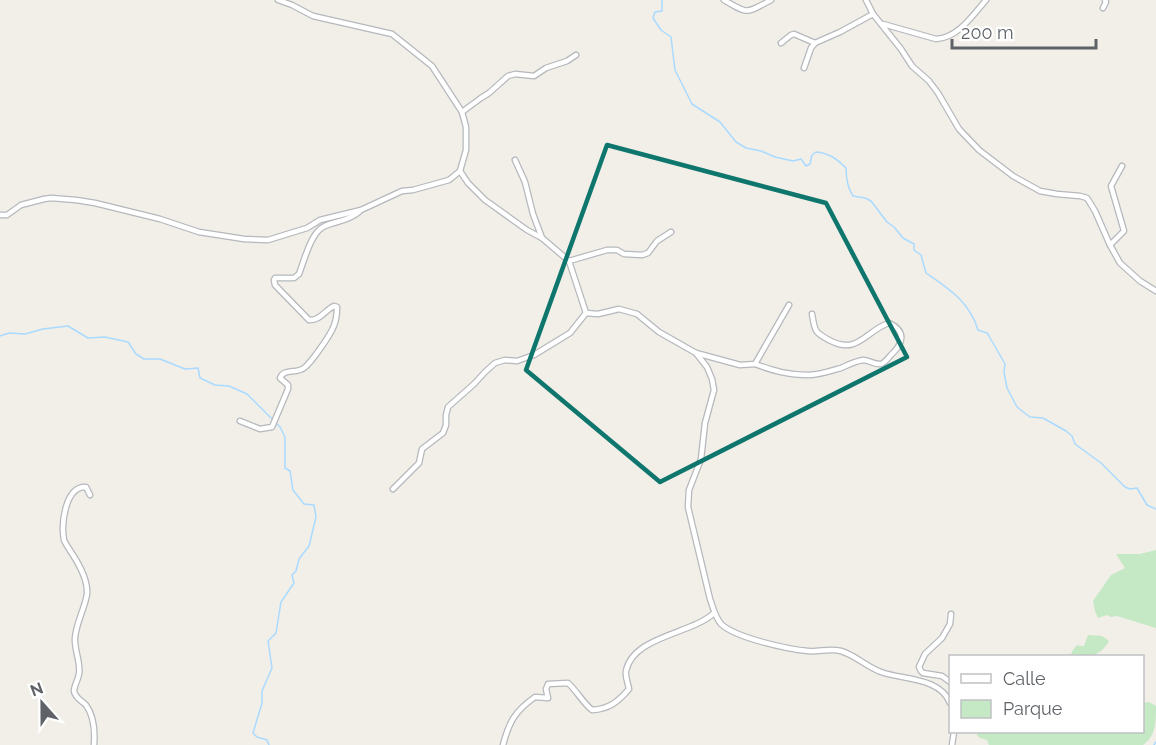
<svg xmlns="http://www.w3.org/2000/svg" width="1156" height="745" viewBox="0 0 1156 745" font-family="Raleway,sans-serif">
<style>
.green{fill:#c5e8c5}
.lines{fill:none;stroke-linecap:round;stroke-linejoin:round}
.stream{stroke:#aadaff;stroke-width:1.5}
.street-casing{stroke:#b5b8bc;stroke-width:7}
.street{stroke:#fff;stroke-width:4.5}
.marked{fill:none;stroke:#0f766e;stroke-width:4.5;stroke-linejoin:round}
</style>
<rect width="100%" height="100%" fill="#f1efe8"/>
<g class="green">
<polygon points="1156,550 1156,628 1117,616 1111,617 1107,615 1098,618 1095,611 1093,601 1111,575 1125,568 1116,554 1140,554"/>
<path d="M1088 635 1102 636 1109 641C1099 658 1088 657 1070 656L1073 650 1077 645 1080 646H1084Z"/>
<path d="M1149 702 1156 706C1156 722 1156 736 1143 745H989L987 740 980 738 977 735V732H1021L1023 733 1025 732H1142L1143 703Z"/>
</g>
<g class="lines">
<g class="stream">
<path d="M662 0V11L655 12 653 18 661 30 671 37 675 70 692 104 720 122 736 142 746 148 761 151 775 157 793 161 801 159 806 166 810 164 812 155 816 152C829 153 837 159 846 168 846 178 847 187 853 196L865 198 871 201 887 222 894 227 903 238 914 244V250L921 255 926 273C949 289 969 301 978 330L987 333 989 336 1005 364 1004 372 1007 388 1017 407 1030 417 1043 418 1066 431 1072 436 1075 444 1101 463 1125 487 1130 489 1137 488 1147 505 1156 509"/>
<polyline points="0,336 9,333 25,334 43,329 68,326 88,338 105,337 128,342 136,354 144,359 160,359 185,369 198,368 200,378 215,385 229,386 247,394 280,427 285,437 285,468 290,471 293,490 304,504 314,505 316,517 309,546 299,559 296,571 292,575 294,583 281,602 276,633 268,641 272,668 262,691 262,703 253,733 257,737 267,740 269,745"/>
<polyline points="1154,745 1156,742"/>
</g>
<defs>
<g id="street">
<path d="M278 0 292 5 313 16 392 34 432 66 462 112 466 127V150L460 171 468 183 485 200 527 230 542 238 569 261 586 313 598 314 619 309 637 314 659 332 696 353 707 367 712 379 714 390 705 423 701 459 689 490 688 507 710 599C713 607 715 617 721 624 736 638 787 649 808 651 819 652 830 648 841 651 855 655 867 667 881 672 903 680 940 677 950 703"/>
<path d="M724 0C749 15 746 13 771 0"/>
<polyline points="866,0 873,14 901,49 912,66 929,81 938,93 959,129 979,150 1013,176 1040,191 1057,194 1080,196 1087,198 1095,211 1110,245 1120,263 1140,281 1156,291"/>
<polyline points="1103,8 1106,2 1105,0"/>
<path d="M883 24 936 39C958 38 973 15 986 0"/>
<polyline points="781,43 791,35 794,34 815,43"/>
<polyline points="804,68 811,48 815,43 840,32 873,14"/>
<polyline points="462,112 481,98 489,93 508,76 515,74 534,76 546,68 567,61 576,55"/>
<polyline points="515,160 525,182 533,214 542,238"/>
<polyline points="0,215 7,215 21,205 44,199 51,198 76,200 95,203 160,219 199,232 244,239 268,240 307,228 320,220 361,210 402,191 413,190 449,180 460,171"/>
<polyline points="1110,245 1124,231 1111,186 1122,166"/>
<polyline points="569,261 607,250 617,250 624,254 642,255 648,253 657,241 671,232"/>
<polyline points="696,353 740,365 755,364 789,305"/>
<path d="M755 364C774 371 788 375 809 375 819 375 831 371 841 368 848 365 855 361 863 360 869 360 875 365 881 364 885 363 888 358 891 355 904 343 906 331 889 323 866 330 858 356 829 340 814 332 815 331 812 314"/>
<path d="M240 421 260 429 272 427 288 389V385L280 378C284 368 296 374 304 368 311 363 328 338 332 330 336 323 337 315 337 307L334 306C325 310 320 321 309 320L275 285 274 280 275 278H294L299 274C304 261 311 233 323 227 336 220 345 223 359 212"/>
<polyline points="393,489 419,463 422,449 443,433 446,425 446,415 448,407 474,384 485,372 495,363 505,360 517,361 534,355 570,333 586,313"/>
<path d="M90 495 86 487C65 486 61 524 64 540 66 545 70 550 73 555 80 566 88 581 87 594 85 608 76 623 75 638 74 650 81 662 79 674 78 680 74 686 74 691 75 698 82 701 86 705 94 716 95 732 94 745"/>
<polyline points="950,682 942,676 923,673 921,671 919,667 925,654 942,638 950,624 951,614"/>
<path d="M503 745C509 722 515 711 535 697L548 698 546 689 548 684 568 683C577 691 583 703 592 710 609 709 618 702 629 689 628 683 625 677 626 671 633 636 692 634 714 613"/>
<polyline points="952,745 954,732"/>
</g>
</defs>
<use href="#street" class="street-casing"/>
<use href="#street" class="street"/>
</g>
<path class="marked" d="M607 145 826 203 907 357 660 482 526 370Z"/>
<rect x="949" y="655" width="195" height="78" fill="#ffffff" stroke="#bfc1c3" stroke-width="1.5"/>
<rect x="961" y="674" width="30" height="9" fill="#ffffff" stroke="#bfc1c3" stroke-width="1.5"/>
<text x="1003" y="685" font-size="18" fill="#5f6368">Calle</text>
<rect x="961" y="700" width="30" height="18" fill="#c5e8c5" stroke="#bfc1c3" stroke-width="1.5"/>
<text x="1003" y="715" font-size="18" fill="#5f6368">Parque</text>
<g transform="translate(42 703) rotate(339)" stroke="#ffffff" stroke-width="4.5" paint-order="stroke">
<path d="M0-4.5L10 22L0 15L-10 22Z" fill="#5f6368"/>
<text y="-9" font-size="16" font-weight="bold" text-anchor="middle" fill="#5f6368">N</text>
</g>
<path d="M952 39v9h144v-9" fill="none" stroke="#5f6368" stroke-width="3"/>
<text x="961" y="39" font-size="18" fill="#5f6368" stroke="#ffffff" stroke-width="4.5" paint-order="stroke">200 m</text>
</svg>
